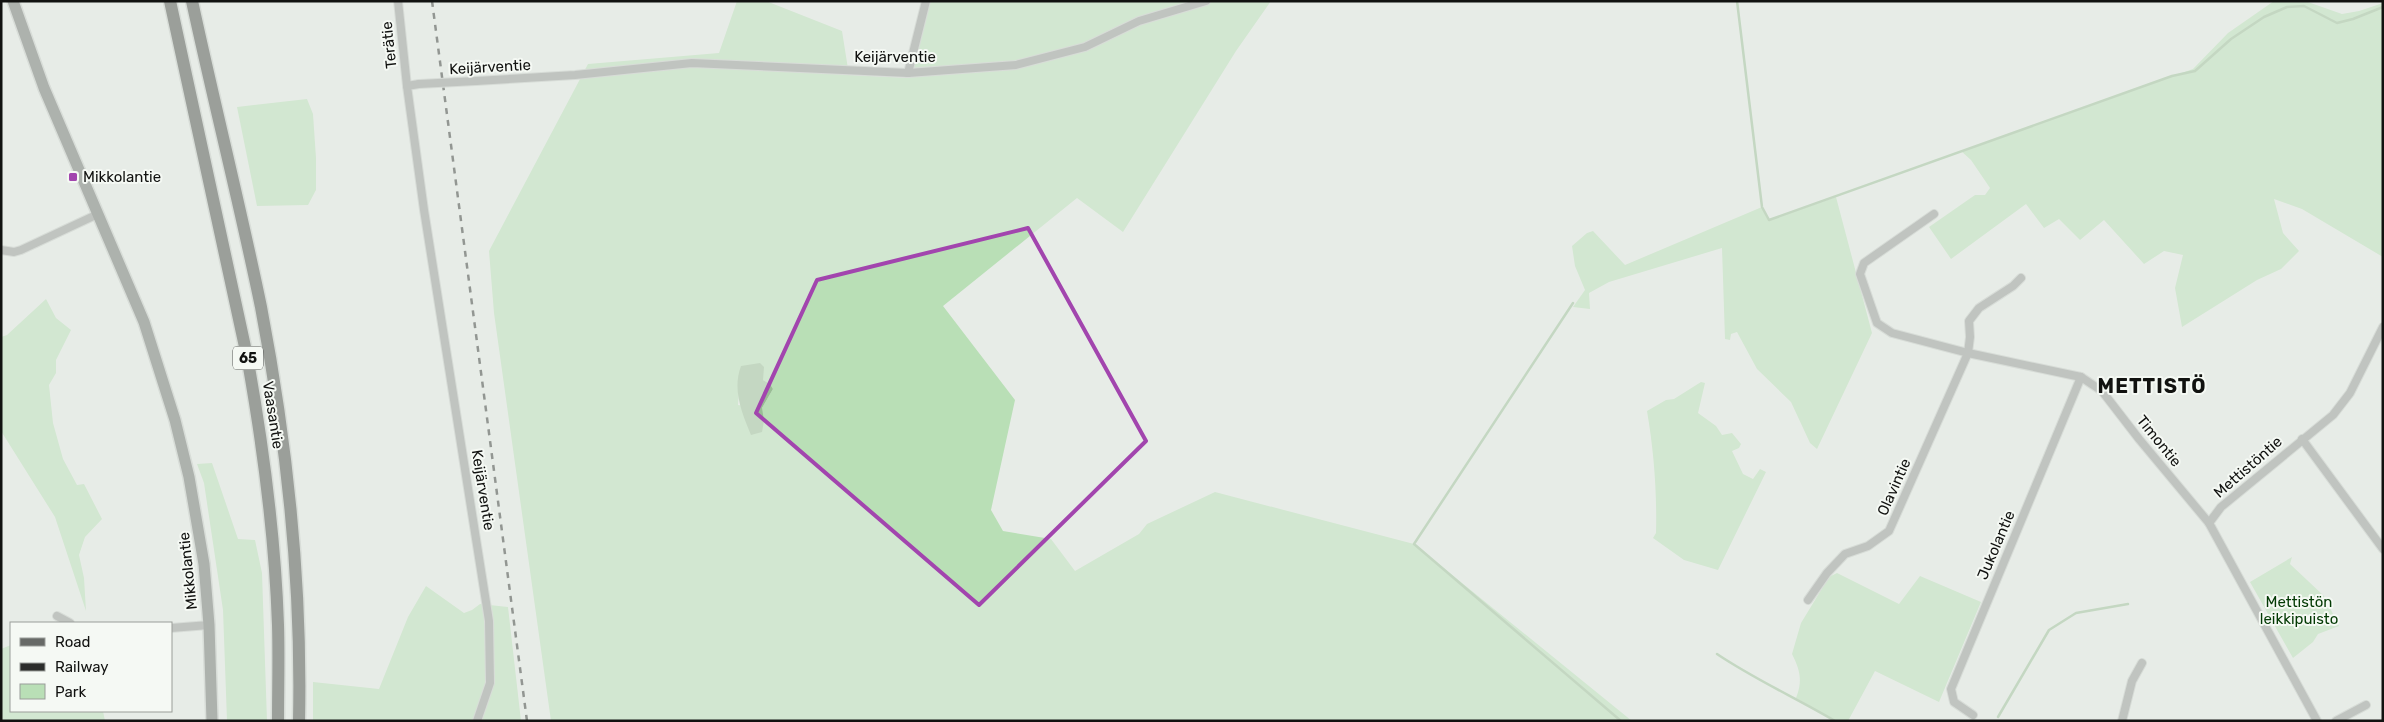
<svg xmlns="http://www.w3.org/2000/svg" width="2384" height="722" viewBox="0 0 2384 722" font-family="Rubik,sans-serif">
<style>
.green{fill:#b9dfb6;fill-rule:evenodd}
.water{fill:#99bd95}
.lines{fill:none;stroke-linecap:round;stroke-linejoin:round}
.stream{stroke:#99bd95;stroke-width:2.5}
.minor-casing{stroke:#c5c9c5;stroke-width:10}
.secondary-casing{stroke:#c5c9c5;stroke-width:14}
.trunk-casing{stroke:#c5c9c5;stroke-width:15}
.minor{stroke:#919391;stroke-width:8}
.secondary{stroke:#676a67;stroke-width:11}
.trunk{stroke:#3e413d;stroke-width:12}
.rail{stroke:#2b2d2b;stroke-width:2.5;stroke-dasharray:6 6;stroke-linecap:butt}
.minor-bridge-casing{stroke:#c5c9c5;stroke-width:10;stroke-linecap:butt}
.minor-bridge{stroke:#919391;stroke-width:8}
.marked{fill:none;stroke:#a245ae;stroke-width:4;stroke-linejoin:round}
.poi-dot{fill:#a245ae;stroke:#f5f9f4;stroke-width:2}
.labels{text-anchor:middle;stroke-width:4;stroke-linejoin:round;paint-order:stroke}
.shield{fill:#f5f9f4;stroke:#555754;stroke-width:1}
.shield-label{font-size:14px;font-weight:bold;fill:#111210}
.street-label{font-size:15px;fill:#111210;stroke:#f5f9f4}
.poi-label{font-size:15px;fill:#111210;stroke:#f5f9f4;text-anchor:start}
.park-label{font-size:15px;fill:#033a04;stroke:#f5f9f4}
.district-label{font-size:20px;font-weight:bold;letter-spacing:1px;fill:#111210;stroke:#f5f9f4}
</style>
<rect width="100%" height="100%" fill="#e7ece7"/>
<g class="green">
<path d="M737 1H766L842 31 849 75 910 78 929 1H1271L1236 51 1123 232 1077 198 943 306 1015 400 991 510 1003 531 1051 539 1075 571 1139 534 1147 524 1215 492 1414 544 1632 721H551L494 313 489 251 588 64 719 53ZM763 380 770 384 773 389 762 408 738 405 739 391Z"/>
<polygon points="2274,1 2305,1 2342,14 2359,11 2383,3 2383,257 2302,209 2274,199 2283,233 2299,251 2281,269 2257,280 2182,327 2175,288 2183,255 2164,251 2144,264 2104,220 2080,240 2059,219 2044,228 2026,204 1951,259 1929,227 1975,195 1985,195 1990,188 1971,160 1961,151 2193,69 2228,33"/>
<polygon points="307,99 313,114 316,158 316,190 308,205 257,206 237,107"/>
<polygon points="1836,197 1872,333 1817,449 1810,443 1791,402 1757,369 1737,332 1731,334 1730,340 1725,339 1722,248 1609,282 1589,293 1590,309 1573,307 1585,290 1575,266 1572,246 1587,233 1593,231 1625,265 1762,207 1769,220"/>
<polygon points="46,299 56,318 71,330 56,360 56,373 49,385 53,423 63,459 77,485 84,484 102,519 85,537 79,555 84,578 86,611 55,517 1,431 1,337 7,335"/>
<path d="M1701 382 1705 383 1698 413 1716 426 1722 435 1732 433 1741 444 1739 448 1732 451 1743 474 1753 479 1760 469 1766 472 1718 570 1684 560 1653 538 1656 533C1657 492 1654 452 1647 411L1666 400 1674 399Z"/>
<polygon points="212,463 238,539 255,540 262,573 267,721 227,721 223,610 204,483 197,464"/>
<polygon points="2292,557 2290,564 2324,596 2339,626 2318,634 2313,642 2293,658 2250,582"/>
<path d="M1837 573 1899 604 1920 576 1981 602 1939 702 1875 671 1848 721H1835L1796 698C1803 681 1800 670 1792 654L1801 623 1829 577Z"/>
<polygon points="426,586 464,613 472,610 480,604 508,607 521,721 313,721 313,682 379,689 408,617"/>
<polygon points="11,645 11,711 103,711 105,721 1,721 1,649"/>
</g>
<path class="water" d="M760 363 764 367 763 380 770 384 773 389 762 408 764 421 762 432 751 435C742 413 732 390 741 366Z"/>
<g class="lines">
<g class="stream">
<polyline points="1737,1 1762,207 1769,220 2172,76 2195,71 2231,39 2264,17 2287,7 2304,6 2337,23 2353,19 2383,7"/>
<polyline points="1573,303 1414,544 1621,721"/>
<path d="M1717 654C1754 679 1796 698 1835 721"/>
<polyline points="1998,717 2049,630 2076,613 2128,604"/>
</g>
<defs>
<g id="minor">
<polyline points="398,1 407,86"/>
<polyline points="908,73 926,1"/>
<polyline points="476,81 575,75 692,63 908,73 1016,65 1085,47 1139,21 1206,1"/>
<polyline points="419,84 407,86 424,210 489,621 490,683 477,721"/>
<polyline points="1934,214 1864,263 1860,274 1877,323 1892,333 1968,353 2081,377 2102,391 2139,439 2209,523"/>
<polyline points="1,250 14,252 21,250 98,214"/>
<polyline points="2302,439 2383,549"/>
<polyline points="1808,600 1827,573 1845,554 1868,546 1889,531 1968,353 1970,337 1969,321 1979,308 2013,286 2021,278"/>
<polyline points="57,616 70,623"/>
<polyline points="171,628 209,625"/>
<polyline points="1973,715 1954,702 1951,689 2081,377"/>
<polyline points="2122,721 2132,681 2142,663"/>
<polyline points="2317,721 2209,523 2221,507 2333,415 2350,393 2383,327"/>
<polyline points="2336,721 2366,705"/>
</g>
<polyline id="secondary" points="13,1 44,88 144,322 175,420 189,477 204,564 209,625 212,721"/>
<g id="trunk">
<path d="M170 1 247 356C263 445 275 535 278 625 279 657 278 689 278 721"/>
<path d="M192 1C214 103 240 205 261 307 287 443 302 583 299 721"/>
</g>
</defs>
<use href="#minor" class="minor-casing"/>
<use href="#secondary" class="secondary-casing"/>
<use href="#trunk" class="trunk-casing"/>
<use href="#minor" class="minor"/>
<use href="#secondary" class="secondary"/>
<use href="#trunk" class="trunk"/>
<polyline class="rail" points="432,1 527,721"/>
<defs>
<polyline id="minor-bridge" points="419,84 476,81"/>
</defs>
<use href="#minor-bridge" class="minor-bridge-casing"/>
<use href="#minor-bridge" class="minor-bridge"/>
</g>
<path d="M0 0H2384V722H0ZM1028 228 1146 441 979 605 756 413 817 280Z" fill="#e7ece7" fill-opacity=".55" fill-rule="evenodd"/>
<path class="marked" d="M1028 228 1146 441 979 605 756 413 817 280Z"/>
<rect class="poi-dot" x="68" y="172" width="10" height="10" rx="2.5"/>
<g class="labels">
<rect class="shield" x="233" y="346.5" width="30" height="23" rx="4"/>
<g class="shield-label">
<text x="248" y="363">65</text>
</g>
<g class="street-label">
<text transform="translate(389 45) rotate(-96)" y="5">Terätie</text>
<text x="895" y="62">Keijärventie</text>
<text transform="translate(490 67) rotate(-3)" y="5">Keijärventie</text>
<text transform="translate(273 415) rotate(81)" y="5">Vaasantie</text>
<text transform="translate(2159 441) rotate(51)" y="5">Timontie</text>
<text transform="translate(2248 467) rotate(-41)" y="5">Mettistöntie</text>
<text transform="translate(1894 487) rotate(-66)" y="5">Olavintie</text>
<text transform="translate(483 490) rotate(81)" y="5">Keijärventie</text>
<text transform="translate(1996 545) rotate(-67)" y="5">Jukolantie</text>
<text transform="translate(188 571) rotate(-96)" y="5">Mikkolantie</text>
</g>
<g class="poi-label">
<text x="83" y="182">Mikkolantie</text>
</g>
<g class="park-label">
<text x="2299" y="607">Mettistön<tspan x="2299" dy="17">leikkipuisto</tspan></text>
</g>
<g class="district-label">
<text x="2152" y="393">METTISTÖ</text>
</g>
</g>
<rect width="2384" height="722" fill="none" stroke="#111210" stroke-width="5"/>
<rect x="10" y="622" width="162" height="90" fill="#f5f9f4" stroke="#9a9d99"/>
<rect x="20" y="638" width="25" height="8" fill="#676a67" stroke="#9a9d99"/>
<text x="55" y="647" font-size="15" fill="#111210">Road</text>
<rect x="20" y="663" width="25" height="8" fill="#2b2d2b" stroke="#9a9d99"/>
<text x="55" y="672" font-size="15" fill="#111210">Railway</text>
<rect x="20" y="684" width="25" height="15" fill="#b9dfb6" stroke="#9a9d99"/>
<text x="55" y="697" font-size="15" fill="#111210">Park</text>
</svg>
